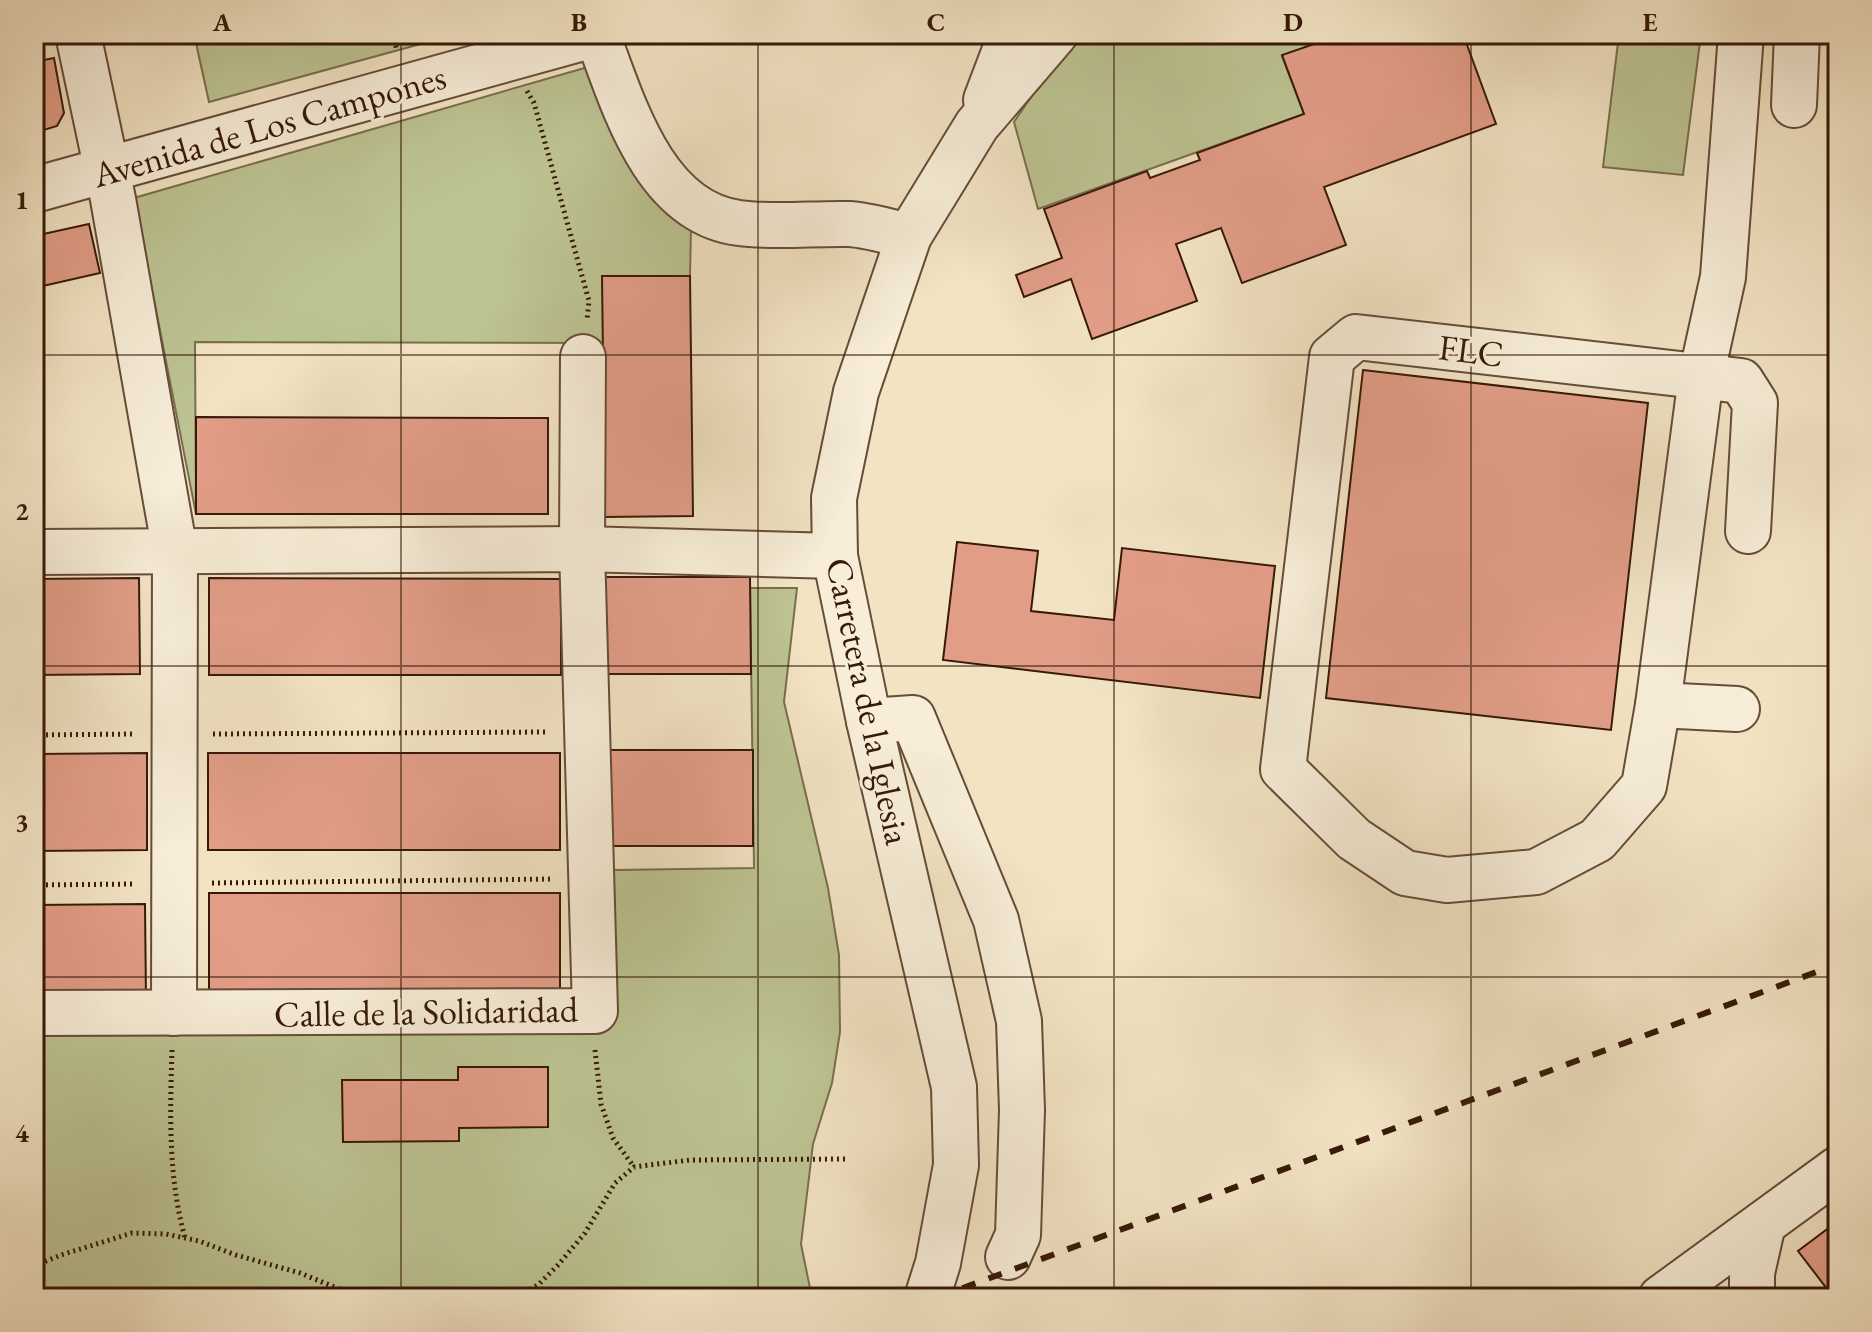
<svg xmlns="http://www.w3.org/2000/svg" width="1872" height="1332" viewBox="0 0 1872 1332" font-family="'EB Garamond',serif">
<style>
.green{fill:#bdc392;stroke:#7a6e4e;stroke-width:2}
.building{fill:#e29d87;stroke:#371909;stroke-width:2}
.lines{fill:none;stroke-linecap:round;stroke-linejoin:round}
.minor-casing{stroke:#664c38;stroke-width:48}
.path{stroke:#371909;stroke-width:5;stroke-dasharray:2 4;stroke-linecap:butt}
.minor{stroke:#f7edd8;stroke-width:44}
.rail{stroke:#371909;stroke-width:6;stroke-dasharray:14 14;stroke-linecap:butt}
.grid{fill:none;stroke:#371909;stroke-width:2;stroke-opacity:0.55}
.labels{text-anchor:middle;stroke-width:6;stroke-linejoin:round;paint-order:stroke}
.street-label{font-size:36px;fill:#371909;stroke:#f7edd8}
.neatline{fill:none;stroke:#371909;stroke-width:3}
.grid-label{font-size:26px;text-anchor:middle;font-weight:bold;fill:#371909}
</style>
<rect width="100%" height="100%" fill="#f2e3c3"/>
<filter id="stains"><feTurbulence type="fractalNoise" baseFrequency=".0025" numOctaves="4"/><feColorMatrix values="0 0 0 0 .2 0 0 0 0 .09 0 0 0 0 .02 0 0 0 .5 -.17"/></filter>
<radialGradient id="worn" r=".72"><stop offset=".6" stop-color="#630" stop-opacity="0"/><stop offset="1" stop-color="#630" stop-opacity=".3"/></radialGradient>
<g class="green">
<polygon points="194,34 457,34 209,102"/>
<polygon points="1074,34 1320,34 1323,41 1282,56 1304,114 1038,209 1014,122"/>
<polygon points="1619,34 1701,34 1683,175 1603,167"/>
<polygon points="588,67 691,226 690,276 603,276 603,343 195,342 196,514 134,198"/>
<polygon points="750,588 797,588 784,702 828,888 839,955 840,1032 832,1083 813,1144 801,1244 812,1298 34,1298 34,1023 614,1019 614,870 754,868"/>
</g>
<g class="building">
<polygon points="1320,34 1463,34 1496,124 1324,187 1346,245 1242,283 1221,228 1176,244 1197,301 1092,339 1071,279 1024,297 1016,275 1062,258 1044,209 1147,171 1150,178 1200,160 1197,153 1304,114 1282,55 1323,41"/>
<polygon points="54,58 64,113 57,126 34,133 34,62"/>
<polygon points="89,224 100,273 34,288 34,236"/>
<polygon points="602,276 690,276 693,516 605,517"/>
<polygon points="1363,370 1648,403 1611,730 1326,698"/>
<polygon points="196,417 548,418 548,514 196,514"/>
<polygon points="957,542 1038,551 1031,611 1114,620 1122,548 1275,566 1260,698 943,660"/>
<polygon points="604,577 750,577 751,674 604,674"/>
<polygon points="139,578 140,674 34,675 34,579"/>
<polygon points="209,578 561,579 561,675 209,675"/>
<rect x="607" y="750" width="146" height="96"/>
<polygon points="147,753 147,850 34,851 34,754"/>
<rect x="208" y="753" width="352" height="97"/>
<rect x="209" y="893" width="351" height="97"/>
<polygon points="145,904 146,1000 34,1001 34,905"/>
<polygon points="458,1067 548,1067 548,1127 459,1128 459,1141 343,1142 342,1080 458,1080"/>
<polygon points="1838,1221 1838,1298 1834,1298 1798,1251"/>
</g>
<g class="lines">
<defs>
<g id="minor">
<polyline points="78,34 113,199 175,552 174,1013"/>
<path d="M597 34C623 103 653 212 739 223 775 228 813 223 849 224 869 225 889 232 909 236"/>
<polyline points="986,100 1011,34"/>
<polyline points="1794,105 1797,34"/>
<polyline points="34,190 597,34"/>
<polyline points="34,552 582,549 835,556"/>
<polyline points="1658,705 1701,377 1723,277 1741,34"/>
<polyline points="1737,709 1658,705 1644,786 1597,840 1536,872 1447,880 1405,873 1354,839 1283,769 1332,357 1356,337 1741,381 1755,403 1748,531"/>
<polyline points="869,721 913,718 996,920 1019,1021 1022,1110 1018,1235 1008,1257"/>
<polyline points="34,1013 595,1011 582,549 583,357"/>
<polyline points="927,1298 938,1263 956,1165 954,1087 869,721 835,556 834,498 856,392 909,236 977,125 1055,34"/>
<polyline points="1661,1298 1838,1169"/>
<polyline points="1752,1298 1752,1273 1763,1224"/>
</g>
</defs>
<use href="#minor" class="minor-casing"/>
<g class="path">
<polyline points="353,34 357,37 371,34"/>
<polyline points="393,34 397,51"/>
<polyline points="527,91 534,103 589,301 587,320"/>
<polyline points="213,734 547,732"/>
<polyline points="34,735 135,734"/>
<polyline points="212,883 554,879"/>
<polyline points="34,885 134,884"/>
<path d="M172 1050C170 1113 168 1177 185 1238"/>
<polyline points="595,1050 601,1104 613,1138 634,1167"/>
<polyline points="34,1266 61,1255 132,1233 166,1234 199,1241 236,1255 300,1273 361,1298"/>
<polyline points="514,1298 538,1285 558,1265 585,1233 615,1183 634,1167 690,1160 845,1159"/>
</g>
<use href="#minor" class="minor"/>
<polyline class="rail" points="936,1298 1838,964"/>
</g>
<path class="grid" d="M401 34V1298M758 34V1298M1114 34V1298M1471 34V1298M34 355H1838M34 666H1838M34 977H1838"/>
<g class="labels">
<g class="street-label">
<text transform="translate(269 125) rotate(-16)" y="13">Avenida de Los Campones</text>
<text transform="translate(1471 350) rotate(7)" y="13">FLC</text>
<text transform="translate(869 701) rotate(78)" y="13">Carretera de la Iglesia</text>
<text transform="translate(426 1011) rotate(-1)" y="13">Calle de la Solidaridad</text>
</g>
</g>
<rect width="1872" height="1332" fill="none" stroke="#f2e3c3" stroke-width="88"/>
<rect x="44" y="44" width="1784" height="1244" class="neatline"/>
<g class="grid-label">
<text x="222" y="31">A</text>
<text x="579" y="31">B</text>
<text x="936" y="31">C</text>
<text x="1293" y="31">D</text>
<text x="1650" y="31">E</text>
<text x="22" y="209">1</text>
<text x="22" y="520">2</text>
<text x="22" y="831">3</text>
<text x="22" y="1142">4</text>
</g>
<rect width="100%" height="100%" filter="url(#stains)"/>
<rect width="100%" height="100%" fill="url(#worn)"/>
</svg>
